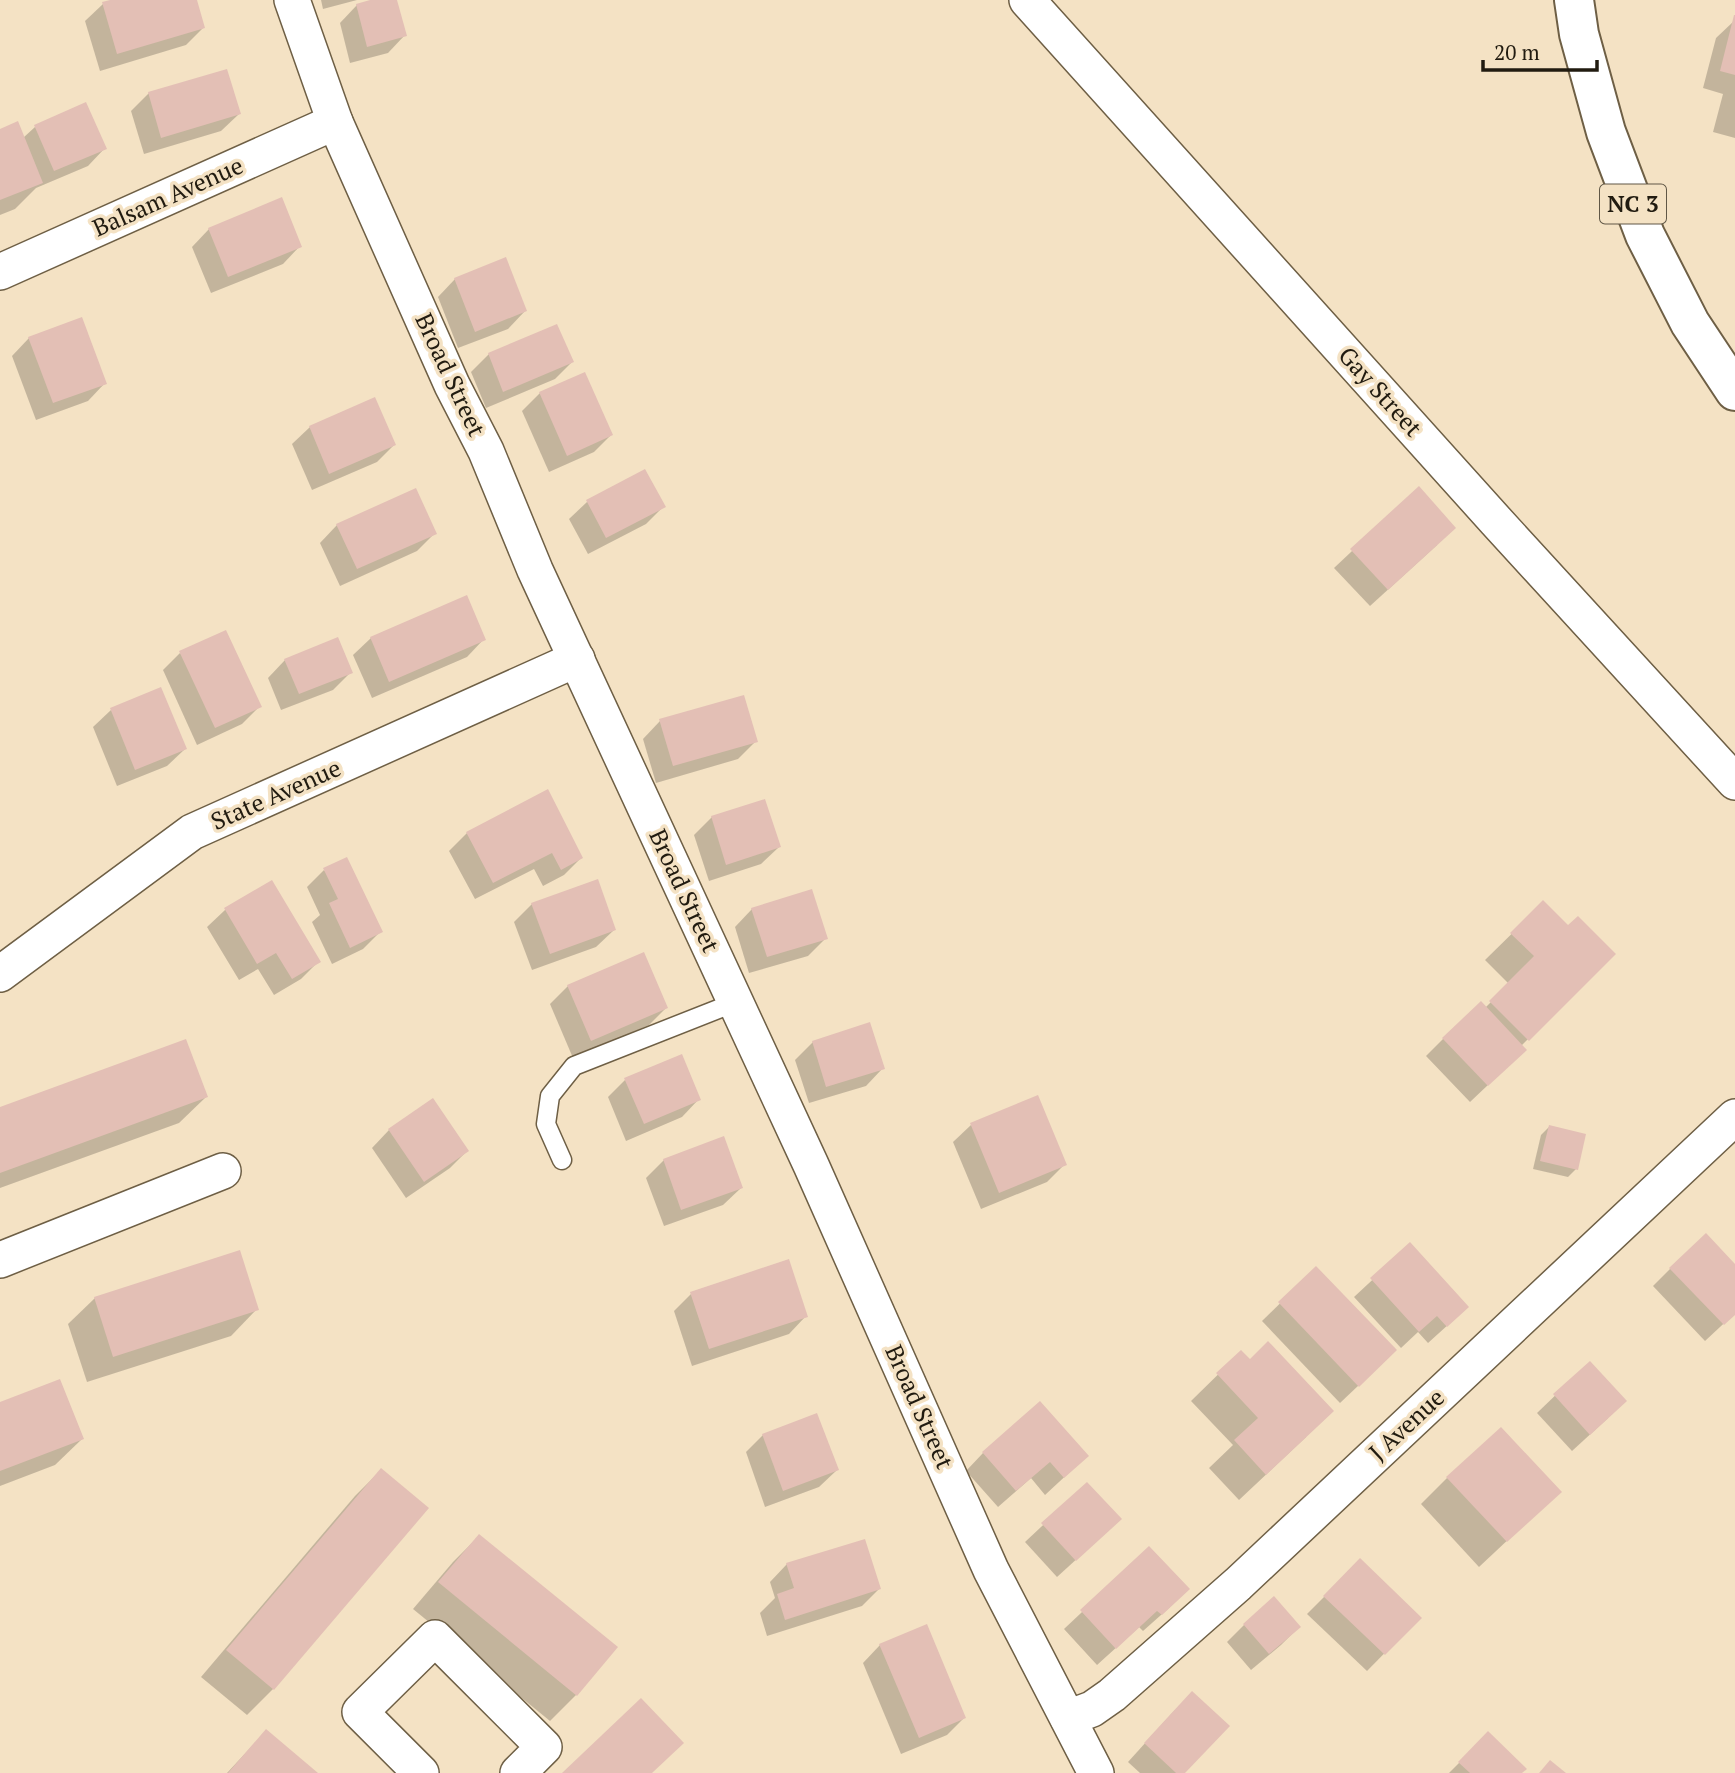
<svg xmlns="http://www.w3.org/2000/svg" width="1735" height="1773" viewBox="0 0 1735 1773" font-family="'PT Serif',serif">
<style>
.shadow{fill:#0003}
.building{fill:#e3bfb5}
.lines{fill:none;stroke-linecap:round;stroke-linejoin:round}
.service-casing{stroke:#6e5f45;stroke-width:21}
.minor-casing{stroke:#6e5f45;stroke-width:38}
.primary-casing{stroke:#6e5f45;stroke-width:42}
.service{stroke:#fff;stroke-width:18}
.minor{stroke:#fff;stroke-width:35}
.primary{stroke:#fff;stroke-width:38}
.labels{text-anchor:middle;stroke-width:7;stroke-linejoin:round;paint-order:stroke}
.shield{fill:#f4e2c4;stroke:#605746;stroke-width:2}
.shield-label{font-size:23px;font-weight:bold;fill:#211b10}
.street-label{font-size:24px;fill:#211b10;stroke:#f4e2c4}
</style>
<rect width="100%" height="100%" fill="#f4e2c4"/>
<g class="shadow">
<polygon points="116,0 195,0 203,28 186,45 100,71 85,21 103,4"/>
<polygon points="321,0 357,0 323,9"/>
<polygon points="377,0 396,0 405,35 388,53 350,63 340,23 357,5"/>
<polygon points="1734,21 1735,21 1735,138 1713,132 1723,94 1703,88 1716,38"/>
<polygon points="149,93 239,114 221,131 144,154 131,111"/>
<polygon points="85,104 105,148 88,166 36,188 15,209 0,215 0,130 23,138 35,127"/>
<polygon points="209,229 300,246 283,264 211,293 192,247"/>
<polygon points="455,279 525,311 508,329 458,348 438,297"/>
<polygon points="29,338 105,383 88,401 36,420 12,356"/>
<polygon points="489,354 572,362 555,379 486,408 471,372"/>
<polygon points="540,393 611,435 594,452 549,472 522,411"/>
<polygon points="310,427 394,445 377,462 312,490 292,444"/>
<polygon points="1418,489 1437,545 1370,606 1334,568"/>
<polygon points="587,502 664,506 646,524 588,554 569,519"/>
<polygon points="337,525 435,533 417,551 340,586 320,543"/>
<polygon points="371,638 484,639 467,657 372,698 353,655"/>
<polygon points="180,653 260,706 242,724 197,745 163,670"/>
<polygon points="285,660 351,672 333,690 281,710 268,678"/>
<polygon points="111,710 185,749 167,766 117,786 93,727"/>
<polygon points="660,721 756,741 738,759 656,783 643,739"/>
<polygon points="712,817 779,847 761,864 709,881 694,835"/>
<polygon points="467,833 581,858 564,875 543,886 534,869 475,899 449,851"/>
<polygon points="324,870 381,931 363,949 332,964 312,922 320,915 307,887"/>
<polygon points="271,882 318,962 301,979 274,995 258,969 239,980 207,927 225,910"/>
<polygon points="1543,903 1568,927 1614,954 1521,1046 1507,1067 1470,1102 1426,1056 1443,1039 1485,1008 1509,984 1485,960"/>
<polygon points="532,904 614,930 596,947 532,970 514,922"/>
<polygon points="752,909 826,938 808,956 749,973 735,927"/>
<polygon points="568,986 666,1008 649,1025 573,1058 550,1004"/>
<polygon points="813,1042 883,1068 866,1086 809,1103 795,1060"/>
<polygon points="625,1080 699,1099 682,1117 626,1141 608,1097"/>
<polygon points="206,1097 179,1123 0,1188 0,1108"/>
<polygon points="971,1125 1065,1164 1047,1182 981,1209 953,1142"/>
<polygon points="1549,1127 1576,1169 1568,1177 1533,1169 1541,1135"/>
<polygon points="389,1130 467,1151 450,1168 406,1198 372,1148"/>
<polygon points="664,1160 741,1188 723,1205 664,1226 646,1178"/>
<polygon points="1410,1245 1449,1324 1428,1343 1418,1332 1401,1348 1354,1297"/>
<polygon points="1735,1266 1735,1313 1705,1341 1653,1286 1670,1269"/>
<polygon points="1316,1268 1378,1367 1340,1403 1262,1321"/>
<polygon points="691,1294 806,1316 789,1334 692,1366 674,1311"/>
<polygon points="95,1298 257,1309 231,1336 87,1382 68,1324"/>
<polygon points="1241,1352 1306,1437 1239,1500 1209,1468 1233,1445 1191,1401"/>
<polygon points="1589,1363 1608,1418 1572,1451 1537,1413"/>
<polygon points="0,1404 82,1439 55,1465 0,1486"/>
<polygon points="1040,1404 1087,1456 1045,1495 1031,1478 998,1507 966,1471 983,1453"/>
<polygon points="763,1435 837,1470 819,1487 765,1507 746,1452"/>
<polygon points="381,1470 426,1508 273,1689 247,1715 201,1677 355,1496"/>
<polygon points="1447,1478 1559,1492 1479,1567 1421,1504"/>
<polygon points="1087,1484 1102,1536 1057,1577 1025,1542"/>
<polygon points="479,1536 616,1647 576,1695 550,1721 413,1609 453,1562"/>
<polygon points="1149,1549 1170,1607 1143,1631 1139,1627 1097,1665 1064,1629"/>
<polygon points="1360,1561 1419,1618 1367,1671 1307,1614"/>
<polygon points="787,1564 879,1589 862,1606 767,1636 760,1613 775,1598 770,1582"/>
<polygon points="1244,1625 1299,1627 1281,1645 1251,1670 1227,1642"/>
<polygon points="880,1645 964,1718 947,1735 901,1754 863,1663"/>
<polygon points="1175,1710 1183,1773 1140,1773 1128,1762"/>
<polygon points="266,1731 315,1773 227,1773"/>
<polygon points="1488,1734 1520,1773 1449,1773"/>
</g>
<g class="building">
<polygon points="110,0 197,0 205,28 117,54 102,2"/>
<polygon points="370,0 397,0 407,36 367,47 356,4"/>
<polygon points="1734,15 1735,15 1735,75 1720,71"/>
<polygon points="227,69 241,114 161,138 148,92"/>
<polygon points="86,102 107,149 54,171 34,125"/>
<polygon points="18,121 43,183 0,200 0,129"/>
<polygon points="282,197 302,247 228,277 208,228"/>
<polygon points="506,257 527,311 475,332 454,278"/>
<polygon points="82,317 107,384 53,403 28,337"/>
<polygon points="557,324 574,362 503,392 488,353"/>
<polygon points="585,372 613,435 567,456 539,392"/>
<polygon points="375,397 396,445 329,474 309,426"/>
<polygon points="645,469 666,507 606,538 586,500"/>
<polygon points="1419,486 1456,528 1388,590 1350,549"/>
<polygon points="416,488 437,534 357,569 336,524"/>
<polygon points="467,595 486,640 389,682 370,637"/>
<polygon points="226,630 262,707 215,728 179,651"/>
<polygon points="338,637 353,673 299,694 284,659"/>
<polygon points="161,687 187,749 135,770 110,708"/>
<polygon points="744,695 758,742 673,766 659,719"/>
<polygon points="548,789 583,858 561,870 552,853 493,883 466,832"/>
<polygon points="765,799 781,847 726,865 711,816"/>
<polygon points="347,857 383,932 350,948 329,903 338,899 323,868"/>
<polygon points="598,879 616,930 550,954 531,903"/>
<polygon points="272,880 321,962 292,979 276,953 257,964 224,908"/>
<polygon points="812,889 828,939 767,957 751,908"/>
<polygon points="1543,900 1568,925 1578,916 1616,954 1529,1041 1489,1001 1534,956 1510,933"/>
<polygon points="644,952 668,1008 591,1041 567,985"/>
<polygon points="1481,1001 1527,1050 1488,1086 1442,1038"/>
<polygon points="870,1022 885,1069 826,1087 812,1041"/>
<polygon points="186,1039 208,1097 0,1173 0,1107"/>
<polygon points="682,1054 701,1100 644,1124 624,1078"/>
<polygon points="1038,1095 1067,1165 999,1193 970,1123"/>
<polygon points="433,1098 469,1151 424,1182 388,1129"/>
<polygon points="1549,1125 1586,1134 1578,1170 1540,1161"/>
<polygon points="724,1136 743,1188 681,1210 663,1159"/>
<polygon points="1706,1233 1735,1264 1735,1315 1724,1325 1669,1268"/>
<polygon points="1410,1242 1469,1307 1447,1327 1437,1316 1419,1332 1370,1278"/>
<polygon points="240,1250 259,1310 113,1357 94,1297"/>
<polygon points="789,1259 808,1317 709,1349 690,1292"/>
<polygon points="1316,1266 1397,1350 1359,1387 1278,1302"/>
<polygon points="1268,1341 1334,1411 1266,1475 1234,1440 1258,1418 1216,1373 1241,1350 1250,1359"/>
<polygon points="1590,1361 1627,1401 1590,1435 1553,1394"/>
<polygon points="60,1379 84,1439 0,1471 0,1402"/>
<polygon points="1040,1401 1089,1456 1064,1478 1050,1462 1016,1491 982,1452"/>
<polygon points="817,1413 839,1470 783,1491 762,1434"/>
<polygon points="1501,1427 1562,1492 1507,1542 1446,1477"/>
<polygon points="381,1468 429,1508 274,1690 226,1650"/>
<polygon points="1087,1482 1122,1519 1076,1561 1041,1523"/>
<polygon points="479,1534 618,1647 577,1696 438,1582"/>
<polygon points="865,1539 881,1589 785,1620 777,1594 794,1588 786,1563"/>
<polygon points="1149,1546 1190,1589 1162,1615 1157,1611 1116,1649 1080,1610"/>
<polygon points="1360,1558 1422,1618 1385,1655 1323,1596"/>
<polygon points="1274,1596 1301,1627 1269,1654 1243,1624"/>
<polygon points="927,1624 966,1718 919,1738 879,1644"/>
<polygon points="1192,1691 1230,1726 1185,1773 1176,1773 1144,1743"/>
<polygon points="641,1698 684,1743 652,1773 562,1773"/>
<polygon points="266,1729 318,1773 228,1773"/>
<polygon points="1488,1731 1527,1769 1522,1773 1470,1773 1458,1762"/>
<polygon points="1550,1760 1566,1773 1539,1773"/>
</g>
<g class="lines">
<defs>
<polyline id="service" points="562,1160 546,1124 550,1096 574,1066 736,1002"/>
<g id="minor">
<polyline points="292,0 335,122 452,385 486,451 535,570 811,1165 991,1570 1096,1773"/>
<polyline points="1027,0 1496,521 1735,782"/>
<polyline points="0,272 335,122"/>
<polyline points="0,974 192,832 577,659"/>
<polyline points="0,1260 223,1171"/>
<polyline points="1068,1718 1092,1709 1112,1695 1238,1584 1735,1117"/>
<polyline points="421,1773 360,1712 435,1638 544,1747 518,1773"/>
</g>
<polyline id="primary" points="1574,0 1579,34 1606,132 1645,235 1690,323 1735,391"/>
</defs>
<use href="#service" class="service-casing"/>
<use href="#minor" class="minor-casing"/>
<use href="#primary" class="primary-casing"/>
<use href="#service" class="service"/>
<use href="#minor" class="minor"/>
<use href="#primary" class="primary"/>
</g>
<g class="labels">
<rect class="shield" x="1600" y="184.5" width="66" height="39" rx="5"/>
<g class="shield-label">
<text x="1633" y="212">NC 3</text>
</g>
<g class="street-label">
<text transform="translate(168 197) rotate(-24)" y="8">Balsam Avenue</text>
<text transform="translate(450 375) rotate(65)" y="8">Broad Street</text>
<text transform="translate(1380 392) rotate(48)" y="8">Gay Street</text>
<text transform="translate(276 795) rotate(-24)" y="8">State Avenue</text>
<text transform="translate(684 891) rotate(65)" y="8">Broad Street</text>
<text transform="translate(919 1407) rotate(66)" y="8">Broad Street</text>
<text transform="translate(1407 1425) rotate(-43)" y="8">J Avenue</text>
</g>
</g>
<path d="M1483 60v10h114v-10" fill="none" stroke="#211b10" stroke-width="3.5"/>
<text x="1494" y="60" font-size="21" fill="#211b10" stroke="#f4e2c4" stroke-width="5" paint-order="stroke">20 m</text>
</svg>
